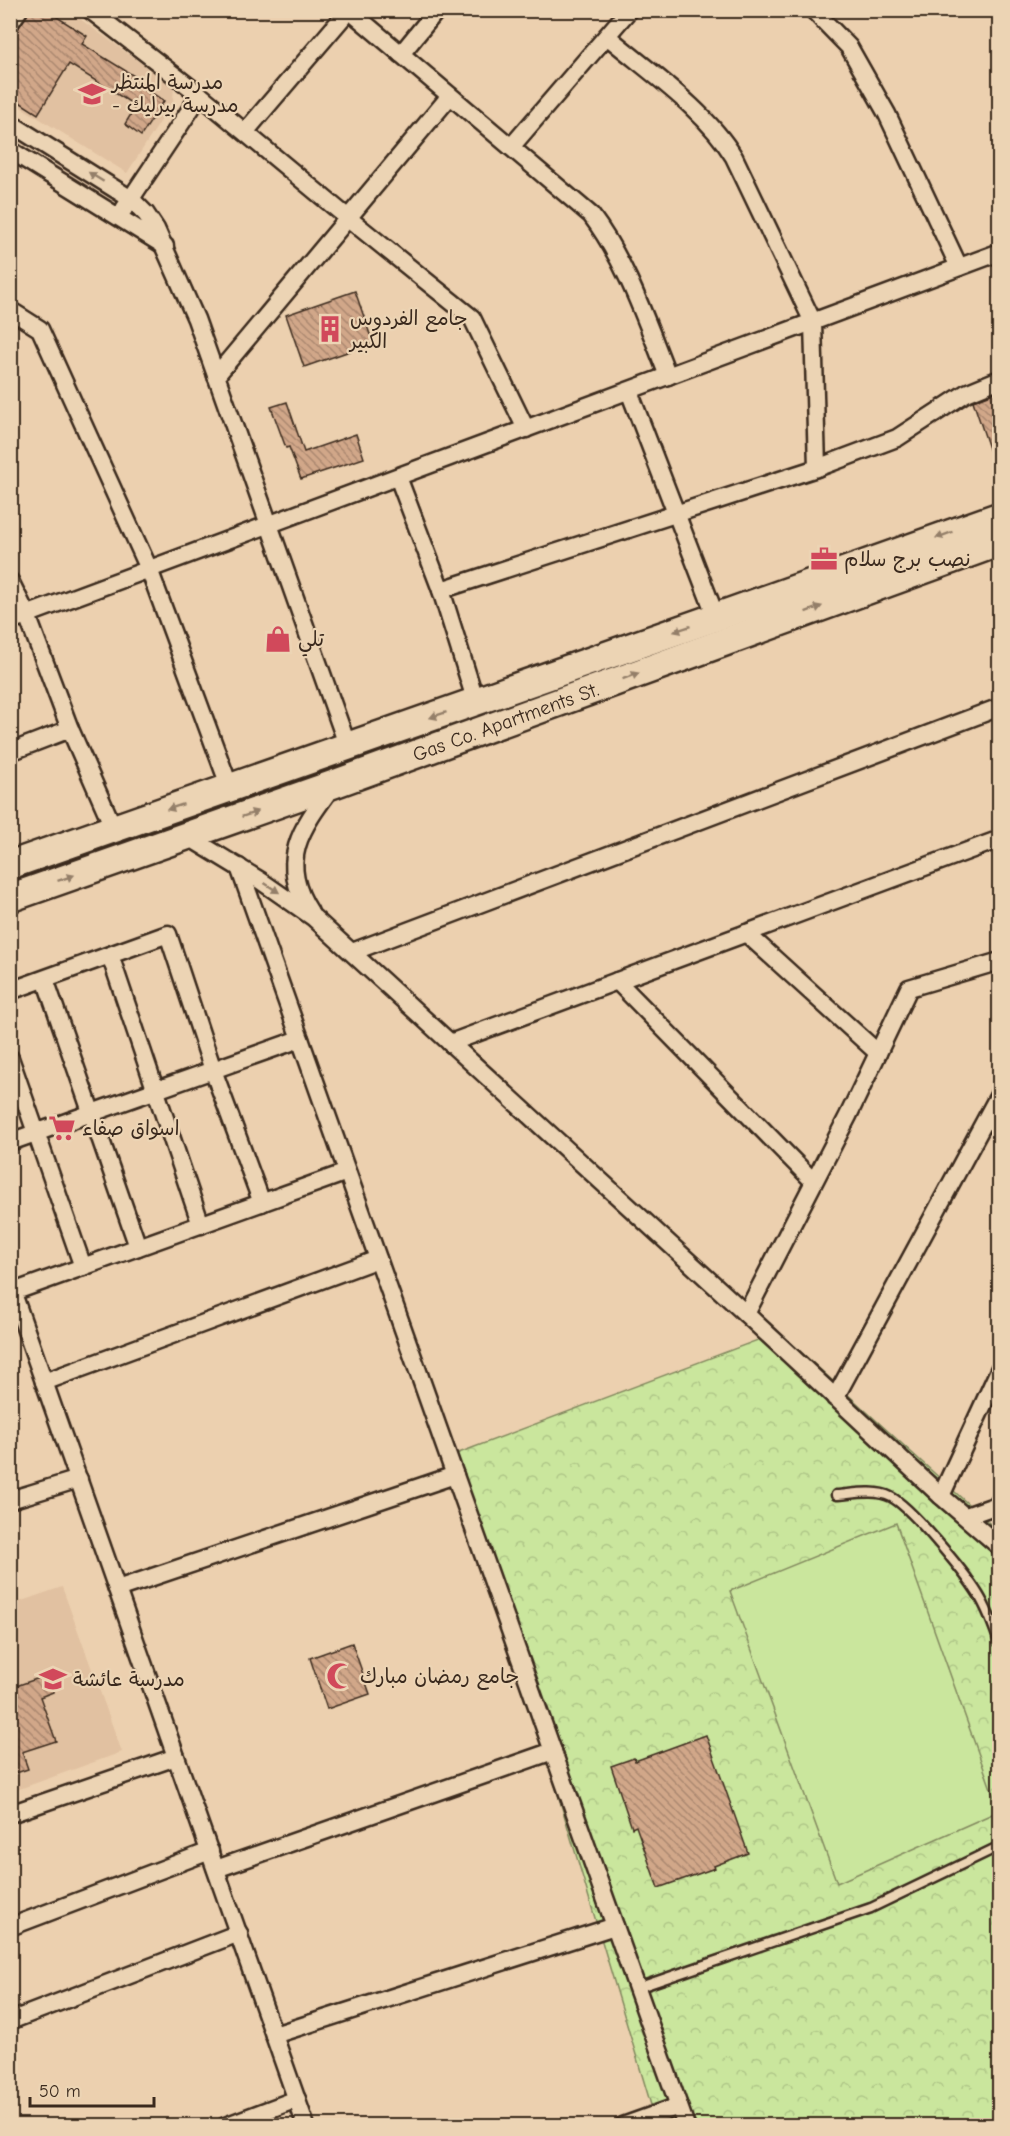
<svg xmlns="http://www.w3.org/2000/svg" width="1010" height="2136" viewBox="0 0 1010 2136" font-family="'Comic Neue','Playpen Sans Arabic',sans-serif">
<style>
.built{fill:#e1c1a1}
.park{fill:url(#park-crowns);stroke:#82885e;stroke-width:1.5}
.pitch{fill:#cae69d;stroke:#82885e;stroke-width:1.5}
.building{fill:url(#building-back-hatch);stroke:#3b2a1e;stroke-width:1.5}
.lines{fill:none;stroke-linecap:round;stroke-linejoin:round}
.lane-casing{stroke:#3b2a1e;stroke-width:13}
.street-casing{stroke:#3b2a1e;stroke-width:21}
.primary-casing{stroke:#3b2a1e;stroke-width:32}
.lane{stroke:#ecd4b4;stroke-width:8}
.street{stroke:#ecd4b4;stroke-width:16}
.primary{stroke:#ecd4b4;stroke-width:27}
.oneway{fill:#947f69}
.labels{text-anchor:middle;stroke-width:4.5;stroke-linejoin:round;paint-order:stroke}
.poi-label{font-size:20px;fill:#3b2a1e;stroke:#ecd4b4;text-anchor:start}
.street-label{font-size:20px;fill:#3b2a1e;stroke:#ecd4b4}
</style>
<defs>
<pattern id="park-crowns" width="20" height="18" patternUnits="userSpaceOnUse" patternTransform="scale(1.5)"><rect width="20" height="18" fill="#cae69d"/><path d="M2 6a3 3 0 1 1 6 0M12 15a3 3 0 1 1 6 0" fill="none" stroke="#aec587"/></pattern>
<pattern id="building-back-hatch" width="6" height="6" patternUnits="userSpaceOnUse" patternTransform="scale(1.5)"><rect width="6" height="6" fill="#d1a789"/><path d="M-1 5l2 2M0 0l6 6M5-1l2 2" fill="none" stroke="#ab886f"/></pattern>
</defs>
<rect width="100%" height="100%" fill="#ecd0af"/>
<filter id="ink" filterUnits="userSpaceOnUse"><feTurbulence type="fractalNoise" baseFrequency=".0167" numOctaves="2"/><feDisplacementMap in="SourceGraphic" scale="12" xChannelSelector="R" yChannelSelector="G"/><feConvolveMatrix kernelMatrix="1 2 1 2 8 2 1 2 1" color-interpolation-filters="sRGB"/></filter>
<g filter="url(#ink)">
<g class="built">
<polygon points="27,11 69,11 174,87 173,102 127,173 11,101 10,37"/>
<polygon points="62,1587 122,1752 11,1792 10,1605"/>
</g>
<polygon class="park" points="779,1332 999,1532 999,2125 657,2125 456,1454"/>
<polygon class="pitch" points="896,1523 999,1811 837,1883 730,1591"/>
<g class="building">
<polygon points="30,10 46,10 87,36 82,44 139,79 137,83 164,101 141,136 125,124 136,106 69,64 38,114 10,96 10,41"/>
<polygon points="355,291 373,343 304,367 286,315"/>
<polygon points="999,391 999,472 997,472 973,401"/>
<polygon points="287,402 304,452 356,434 364,458 301,479 289,447 286,448 271,407"/>
<polygon points="352,1643 370,1694 327,1709 310,1658"/>
<polygon points="48,1675 53,1692 40,1697 56,1741 22,1752 28,1769 10,1775 10,1688"/>
<polygon points="706,1735 748,1853 714,1866 715,1868 658,1888 636,1826 632,1828 611,1766 634,1758 635,1761"/>
</g>
<g class="lines">
<defs>
<g id="lane">
<path d="M836 1495C853 1494 875 1489 891 1497 911 1507 965 1573 978 1594 988 1610 994 1627 1000 1645"/>
<polyline points="637,1988 871,1908 1000,1846"/>
</g>
<g id="street">
<polyline points="90,10 200,95 348,218 472,318 526,429"/>
<path d="M349 10 591 215C627 263 646 321 668 376"/>
<polyline points="813,10 849,47 887,114 959,267"/>
<polyline points="10,23 19,10"/>
<polyline points="401,54 437,10"/>
<polyline points="10,123 131,199 146,214 156,229 196,319 348,747"/>
<polyline points="245,132 349,10"/>
<polyline points="511,147 629,10"/>
<polyline points="10,150 165,246"/>
<polyline points="124,209 200,95"/>
<polyline points="10,310 40,329 149,569 230,788"/>
<polyline points="216,376 450,96"/>
<polyline points="629,391 716,617"/>
<polyline points="817,468 897,438 966,393 1000,379"/>
<polyline points="398,477 441,590 476,702"/>
<polyline points="10,581 27,615 70,729 10,752"/>
<path d="M441 590 817 468 813 322 734 157C706 110 648 71 607 36"/>
<polyline points="10,621 1000,252"/>
<polyline points="70,729 114,829"/>
<polyline points="187,836 261,881 314,918 746,1314 941,1496 1000,1547"/>
<polyline points="239,867 686,2126"/>
<path d="M310 912C277 862 301 828 332 787"/>
<polyline points="746,933 878,1053"/>
<polyline points="352,952 1000,707"/>
<polyline points="110,955 201,1225"/>
<polyline points="45,979 138,1247"/>
<polyline points="617,981 813,1181"/>
<polyline points="10,991 168,934 213,1070 262,1203"/>
<polyline points="450,1043 1000,839"/>
<polyline points="10,1058 83,1267"/>
<polyline points="10,1142 300,1039"/>
<polyline points="10,1285 306,2126"/>
<polyline points="13,1292 347,1172"/>
<polyline points="746,1314 848,1116 909,988 1000,961"/>
<polyline points="44,1382 378,1259"/>
<polyline points="835,1398 1000,1093"/>
<polyline points="941,1496 1000,1368"/>
<polyline points="10,1500 79,1479"/>
<polyline points="966,1516 1000,1504"/>
<polyline points="117,1589 455,1475"/>
<polyline points="10,1814 176,1757"/>
<polyline points="216,1869 553,1751"/>
<polyline points="10,1927 210,1851"/>
<polyline points="10,2021 239,1933"/>
<polyline points="274,2035 615,1926"/>
<polyline points="225,2126 297,2099"/>
<polyline points="623,2126 679,2106"/>
</g>
<g id="primary">
<polyline points="10,865 716,617 1000,516"/>
<path id="s1" d="M10 898 334 784 1000 542"/>
</g>
</defs>
<use href="#lane" class="lane-casing"/>
<use href="#street" class="street-casing"/>
<use href="#primary" class="primary-casing"/>
<use href="#lane" class="lane"/>
<use href="#street" class="street"/>
<use href="#primary" class="primary"/>
</g>
<defs><path id="oneway-solid" d="M-6-.8H1V-3.2L6.5 0L1 3.2V.8H-6Z" transform="scale(1.5)"/></defs>
<g class="oneway">
<use href="#oneway-solid" transform="translate(96 177) rotate(-148)"/>
<use href="#oneway-solid" transform="translate(944 535) rotate(160)"/>
<use href="#oneway-solid" transform="translate(814 609) rotate(-20)"/>
<use href="#oneway-solid" transform="translate(682 629) rotate(161)"/>
<use href="#oneway-solid" transform="translate(631 676) rotate(-20)"/>
<use href="#oneway-solid" transform="translate(438 715) rotate(161)"/>
<use href="#oneway-solid" transform="translate(175 807) rotate(161)"/>
<use href="#oneway-solid" transform="translate(250 814) rotate(-19)"/>
<use href="#oneway-solid" transform="translate(66 878) rotate(-19)"/>
<use href="#oneway-solid" transform="translate(272 888) rotate(33)"/>
</g>
</g>
<defs>
<symbol id="school-bare" viewBox="-9 -9 18 18"><path d="M0-5L7-2L0 1L-7-2ZM-4 1L0 2.5L4 1V4Q0 6-4 4Z" fill="#d1495b" stroke="#ecd4b4" stroke-width="2.5" paint-order="stroke"/></symbol>
<symbol id="building-bare" viewBox="-9 -9 18 18"><path d="M-4-6H4V6H1V3H-1V6H-4ZM-2.5-4.3h1.7v1.8h-1.7ZM.8-4.3h1.7v1.8H.8ZM-2.5-1h1.7V.8h-1.7ZM.8-1h1.7V.8H.8Z" fill="#d1495b" stroke="#ecd4b4" stroke-width="2.5" paint-order="stroke"/></symbol>
<symbol id="office-bare" viewBox="-9 -9 18 18"><path d="M-6-3h4V-5.5h4V-3h4V5H-6ZM-1-4.5V-3h2v-1.5ZM-6 0V1H6V0Z" fill="#d1495b" stroke="#ecd4b4" stroke-width="2.5" paint-order="stroke"/></symbol>
<symbol id="shop-bare" viewBox="-9 -9 18 18"><path d="M-5-2.5h2.3a2.7 3.5 0 0 1 5.4 0H5L5.5 6h-11ZM-1.5-2.5h3a1.5 2.3 0 0 0-3 0Z" fill="#d1495b" stroke="#ecd4b4" stroke-width="2.5" paint-order="stroke"/></symbol>
<symbol id="supermarket-bare" viewBox="-9 -9 18 18"><path d="M-6-5.5h2.5l.6 2H6L4.5 2H-2.5L-4.4-4H-6ZM-1.5 3.2a1.3 1.3 0 1 0 .1 0ZM3 3.2a1.3 1.3 0 1 0 .1 0Z" fill="#d1495b" stroke="#ecd4b4" stroke-width="2.5" paint-order="stroke"/></symbol>
<symbol id="mosque-bare" viewBox="-9 -9 18 18"><path d="M3.5-4.9A6 6 0 1 0 3.5 4.9A5 5 0 1 1 3.5-4.9Z" fill="#d1495b" stroke="#ecd4b4" stroke-width="2.5" paint-order="stroke"/></symbol>
</defs>
<g fill-rule="evenodd">
<use href="#school-bare" x="73" y="75" width="38" height="38"/>
<use href="#building-bare" x="311" y="310" width="38" height="38"/>
<use href="#office-bare" x="805" y="540" width="38" height="38"/>
<use href="#shop-bare" x="259" y="620" width="38" height="38"/>
<use href="#supermarket-bare" x="43" y="1109" width="38" height="38"/>
<use href="#mosque-bare" x="321" y="1657" width="38" height="38"/>
<use href="#school-bare" x="34" y="1660" width="38" height="38"/>
</g>
<g class="labels">
<g class="poi-label">
<text x="112" y="89">مدرسة المنتظر<tspan x="112" dy="23">- مدرسة بيرليك</tspan></text>
<text x="350" y="325">جامع الفردوس<tspan x="350" dy="23">الكبير</tspan></text>
<text x="844" y="566">نصب برج سلام</text>
<text x="298" y="646">تلي</text>
<text x="82" y="1135">اسواق صفاء</text>
<text x="360" y="1683">جامع رمضان مبارك</text>
<text x="73" y="1686">مدرسة عائشة</text>
</g>
<g class="street-label">
<text dy="7" stroke="none"><textPath href="#s1" startOffset="526">Gas Co. Apartments St.</textPath></text>
</g>
</g>
<rect width="1010" height="2136" fill="none" stroke="#ecd4b4" stroke-width="36"/>
<rect x="18" y="18" width="974" height="2100" fill="none" stroke="#3b2a1e" stroke-width="2" filter="url(#ink)"/>
<path d="M30 2097v9h124v-9" fill="none" stroke="#3b2a1e" stroke-width="3"/>
<text x="39" y="2097" font-size="18" fill="#3b2a1e" stroke="#ecd4b4" stroke-width="4.5" paint-order="stroke">50 m</text>
</svg>
